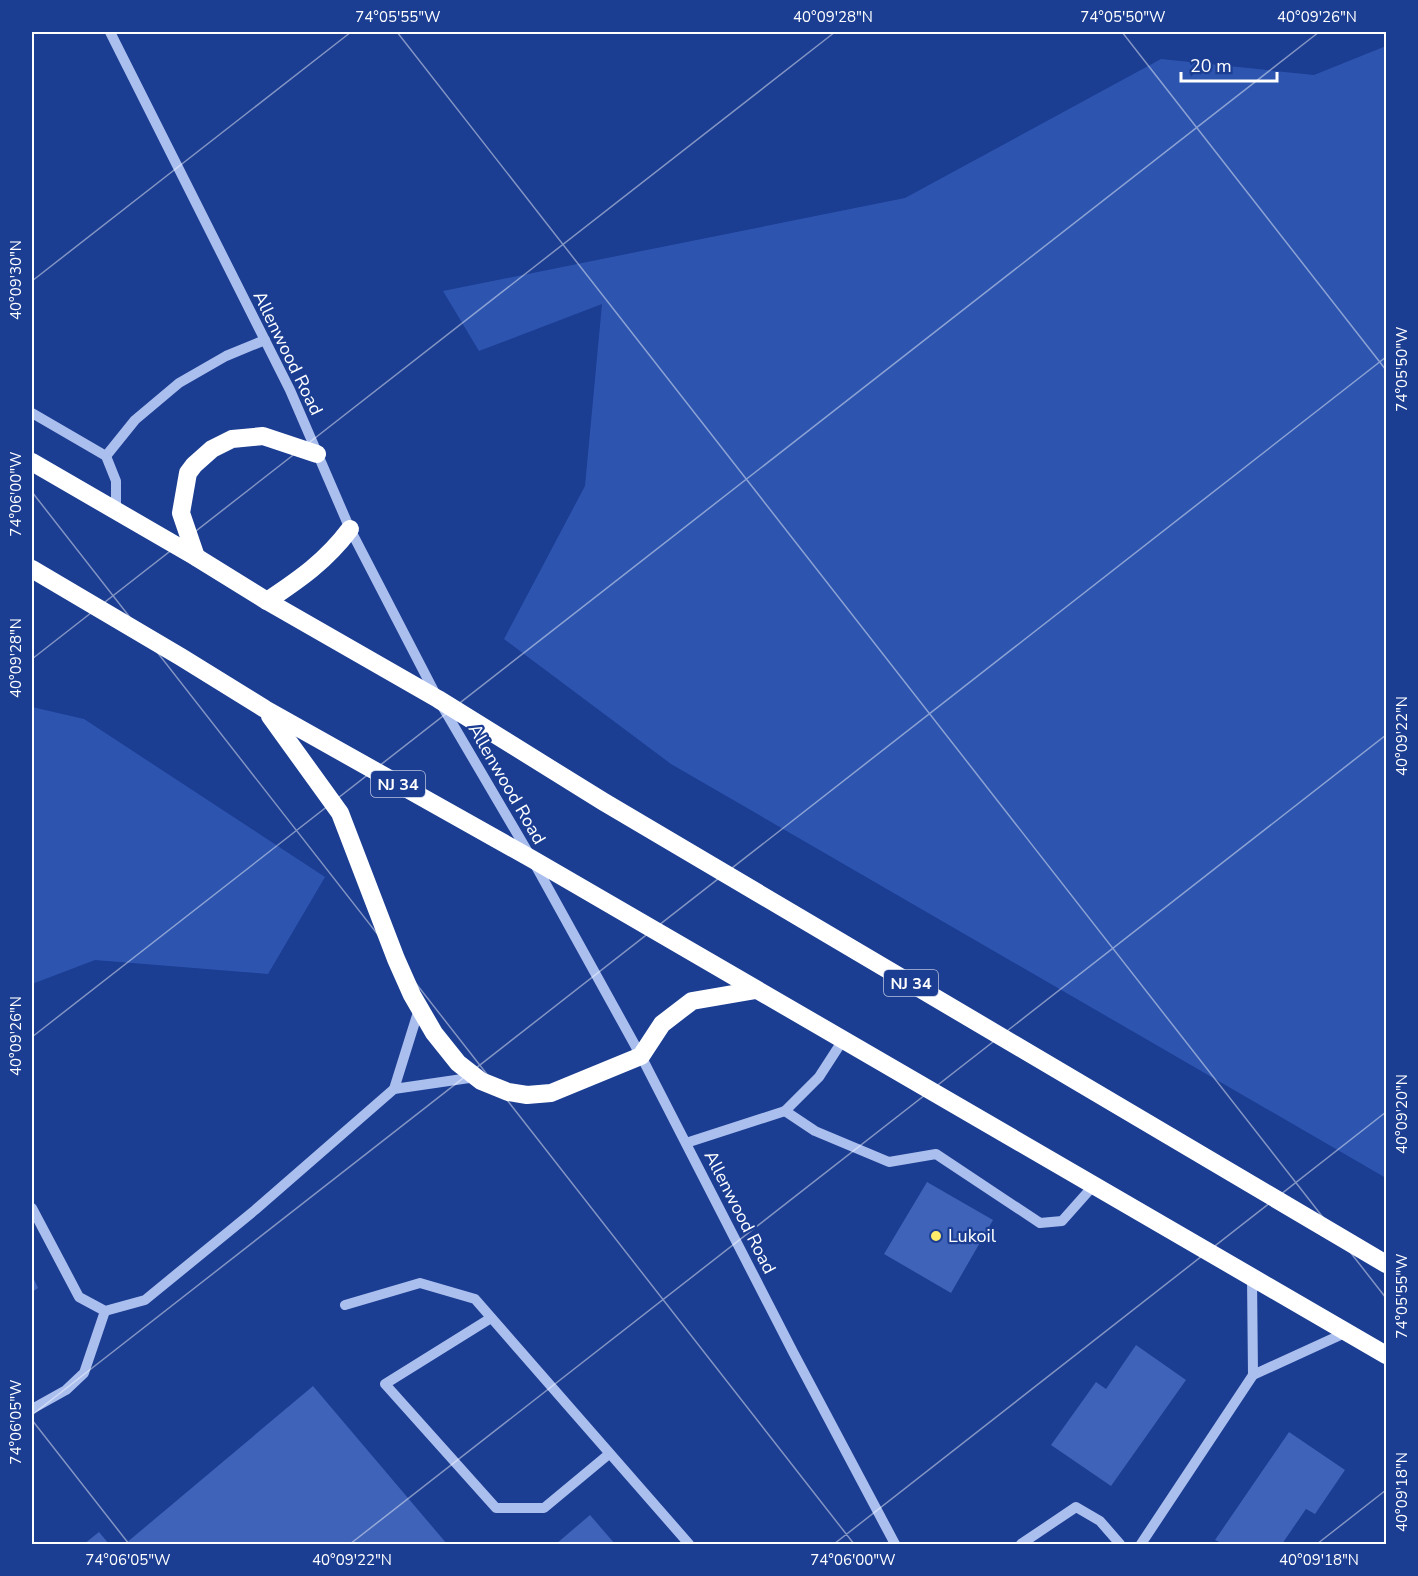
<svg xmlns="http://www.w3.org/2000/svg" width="1418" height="1576" viewBox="0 0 1418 1576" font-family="'Nunito Sans',sans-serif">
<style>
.green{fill:#2d55b0}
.building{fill:#3f63b8}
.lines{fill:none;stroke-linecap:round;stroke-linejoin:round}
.minor{stroke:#abbfef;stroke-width:10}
.highway{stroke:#fff;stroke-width:18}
.ticks{fill:none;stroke:#fff;stroke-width:1.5;stroke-opacity:0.45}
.poi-dot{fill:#ffea69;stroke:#1b3d92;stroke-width:2}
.labels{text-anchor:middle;stroke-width:4.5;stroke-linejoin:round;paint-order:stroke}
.shield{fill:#1b3d92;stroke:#bbc5de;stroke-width:1.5}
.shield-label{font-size:16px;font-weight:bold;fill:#fff}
.street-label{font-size:18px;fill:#fff;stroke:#1b3d92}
.poi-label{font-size:18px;fill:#fff;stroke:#1b3d92;text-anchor:start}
.neatline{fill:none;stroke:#fff;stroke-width:2}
.ticks-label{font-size:15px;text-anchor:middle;fill:#fff}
</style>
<rect width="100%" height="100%" fill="#1b3d92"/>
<g class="green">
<polygon points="1386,46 1386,1178 671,764 504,639 585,486 602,304 479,351 443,291 905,198 1161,59 1314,75"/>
<polygon points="32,707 84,719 325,877 268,974 95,960 32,984"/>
</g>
<g class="building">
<polygon points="927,1182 993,1220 951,1293 884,1254"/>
<polygon points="32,1275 38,1288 32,1292"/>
<polygon points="1136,1345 1186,1380 1111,1486 1051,1445 1096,1382 1106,1389"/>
<polygon points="313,1386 447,1544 125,1544"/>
<polygon points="1289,1432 1345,1470 1315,1514 1306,1509 1282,1544 1223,1544 1215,1540"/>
<polygon points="590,1515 615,1544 556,1544"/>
<polygon points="99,1532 109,1544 84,1544"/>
</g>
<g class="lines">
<g class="minor">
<polyline points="110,32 290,390 350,529 438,699 532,859 641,1056 793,1352 895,1544"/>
<polyline points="32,413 106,456 116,481 116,511"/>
<polyline points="106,456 135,420 179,383 226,356 265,340"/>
<polyline points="419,1009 394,1089 476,1077"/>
<polyline points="785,1111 819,1077 843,1040"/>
<polyline points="686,1143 785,1111 815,1131 889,1162 936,1154 1040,1223 1062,1221 1094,1185"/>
<polyline points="32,1208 79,1297 105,1311 145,1300 255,1210 394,1089"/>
<polyline points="1252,1277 1253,1375"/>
<polyline points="345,1305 420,1283 475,1299 689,1544"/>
<polyline points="491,1318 385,1384 496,1508 544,1508 609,1454"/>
<polyline points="32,1409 66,1390 84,1373 105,1311"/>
<polyline points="1021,1544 1076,1507 1100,1521 1120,1544"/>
<polyline points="1141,1544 1253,1375 1347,1332"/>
</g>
<g class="highway">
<polyline points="32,462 196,557 267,601 438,699 604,802 1386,1264"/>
<polyline points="196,557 181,513 188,473 194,465 212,449 232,439 263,436 317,454"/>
<polyline points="32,569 181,657 265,709 532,859 1386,1355"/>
<path d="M267 601C300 579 326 561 350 529"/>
<polyline points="270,716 340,813 396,959 412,995 434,1033 458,1063 481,1081 508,1092 527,1095 551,1093 641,1056 662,1024 692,1001 756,990"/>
</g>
</g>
<path class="ticks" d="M397 32 1386 1298M1122 32 1386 370M32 281 351 32M32 492 854 1544M32 659 835 32M32 1037 1319 32M32 1415 1386 357M32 1420 129 1544M350 1544 1386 735M834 1544 1386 1112M1317 1544 1386 1490"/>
<circle class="poi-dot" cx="936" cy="1236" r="6"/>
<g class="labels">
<g class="shield">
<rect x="371" y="771" width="54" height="26" rx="4.5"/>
<rect x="884" y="970" width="54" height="26" rx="4.5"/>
</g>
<g class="shield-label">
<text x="398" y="790">NJ 34</text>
<text x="911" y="989">NJ 34</text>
</g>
<g class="street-label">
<text transform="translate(288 353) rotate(64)" y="6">Allenwood Road</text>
<text transform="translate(507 784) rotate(60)" y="6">Allenwood Road</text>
<text transform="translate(740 1212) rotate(63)" y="6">Allenwood Road</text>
</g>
<g class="poi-label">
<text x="948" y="1242">Lukoil</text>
</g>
</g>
<rect width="1418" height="1576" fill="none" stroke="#1b3d92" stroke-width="66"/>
<path d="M1181 72v9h96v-9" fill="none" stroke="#ffffff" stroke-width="3"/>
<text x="1190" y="72" font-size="18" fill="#ffffff" stroke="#1b3d92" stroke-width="4.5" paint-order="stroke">20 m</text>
<rect x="33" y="33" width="1352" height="1510" class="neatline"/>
<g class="ticks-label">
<text x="398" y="22">74°05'55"W</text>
<text x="833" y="22">40°09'28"N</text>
<text x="1123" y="22">74°05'50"W</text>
<text x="1317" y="22">40°09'26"N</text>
<text transform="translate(16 280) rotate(-90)" y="5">40°09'30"N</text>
<text transform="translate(1402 369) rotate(-90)" y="5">74°05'50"W</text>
<text transform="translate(16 494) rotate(-90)" y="5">74°06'00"W</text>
<text transform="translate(16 658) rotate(-90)" y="5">40°09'28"N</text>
<text transform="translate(1402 736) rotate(-90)" y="5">40°09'22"N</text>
<text transform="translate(16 1036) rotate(-90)" y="5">40°09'26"N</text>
<text transform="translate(1402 1114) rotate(-90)" y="5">40°09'20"N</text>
<text transform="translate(1402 1296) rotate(-90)" y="5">74°05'55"W</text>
<text transform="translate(16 1422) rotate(-90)" y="5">74°06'05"W</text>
<text transform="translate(1402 1492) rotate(-90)" y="5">40°09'18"N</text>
<text x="128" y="1565">74°06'05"W</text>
<text x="352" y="1565">40°09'22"N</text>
<text x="853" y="1565">74°06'00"W</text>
<text x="1319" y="1565">40°09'18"N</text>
</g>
</svg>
